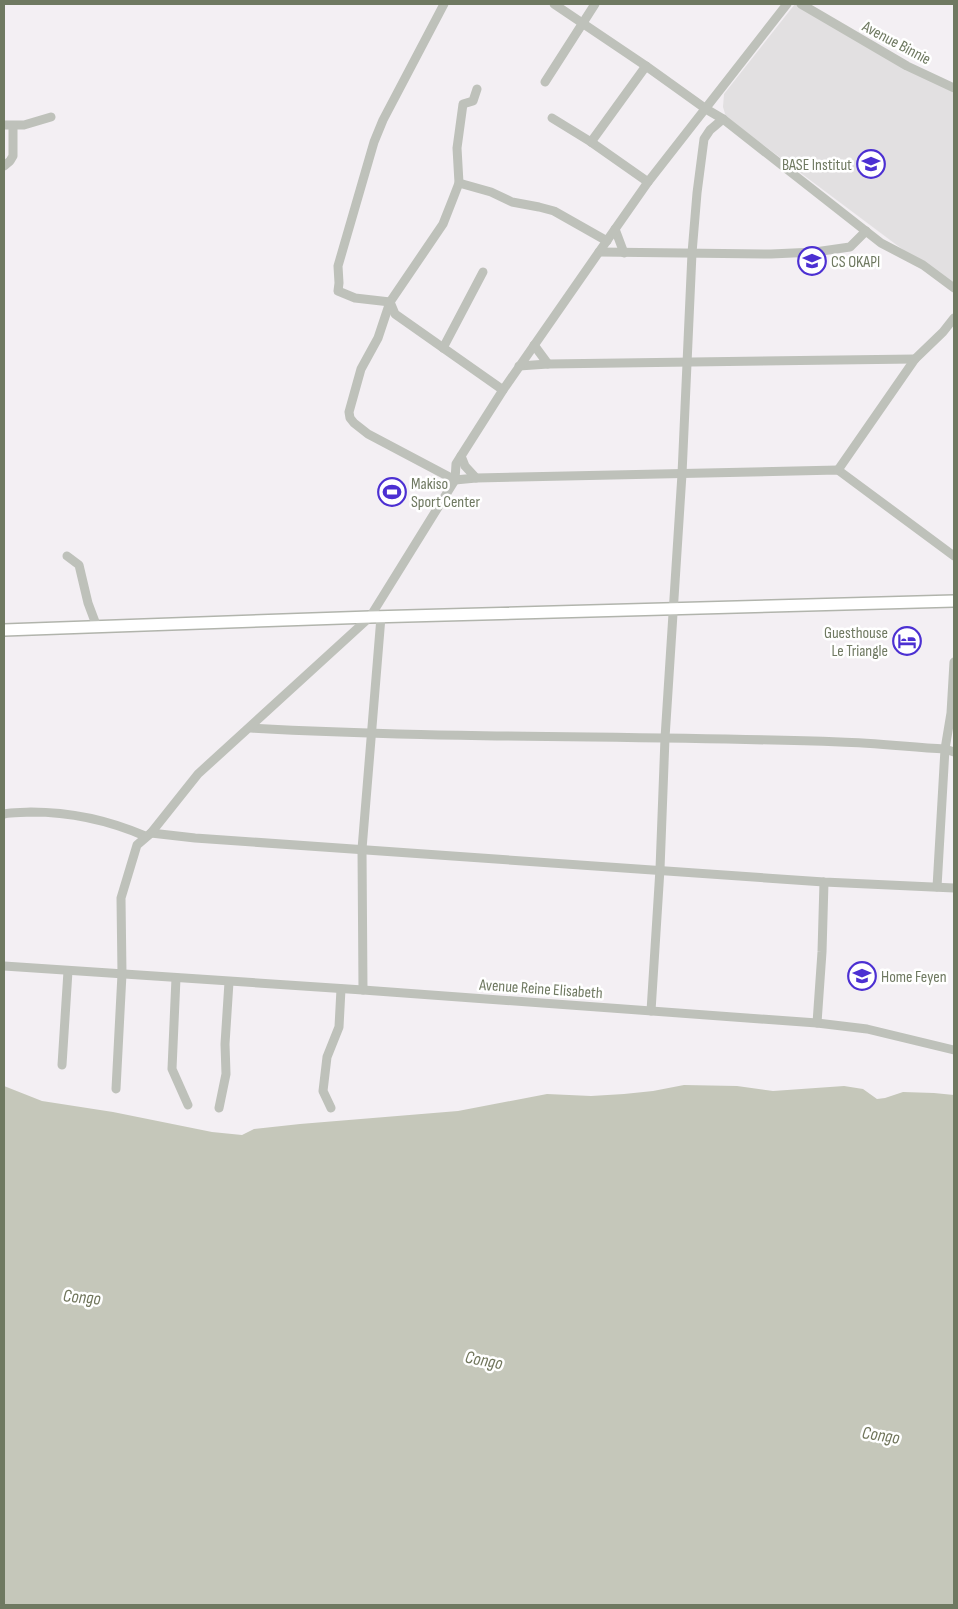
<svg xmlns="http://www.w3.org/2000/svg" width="958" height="1609" viewBox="0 0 958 1609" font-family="'Sofia Sans Condensed',sans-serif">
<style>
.built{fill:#e2e0e1}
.water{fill:#c5c7ba}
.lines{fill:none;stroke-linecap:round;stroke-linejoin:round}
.major-casing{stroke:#b1b4ac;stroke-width:14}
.minor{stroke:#bec1ba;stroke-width:9}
.major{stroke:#fff;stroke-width:11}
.labels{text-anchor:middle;stroke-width:5;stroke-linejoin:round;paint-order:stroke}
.street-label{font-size:16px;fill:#6f7961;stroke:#fff}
.poi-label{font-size:16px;fill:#6f7961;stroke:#fff;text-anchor:start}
.water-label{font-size:18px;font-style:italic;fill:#70755b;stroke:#fff}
</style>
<rect width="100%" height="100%" fill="#f3eff3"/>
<polygon class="built" points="795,4 801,4 954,90 954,288 726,117 723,107 724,94"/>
<polygon class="water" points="684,1085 737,1086 773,1091 844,1086 863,1089 877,1099 885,1098 903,1092 934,1093 954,1095 954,1605 4,1605 4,1086 42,1101 113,1112 212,1132 242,1135 254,1129 300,1124 458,1111 547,1094 591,1096 624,1094 653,1091"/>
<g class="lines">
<defs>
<polyline id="major" points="4,630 370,617 954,601"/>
</defs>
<use href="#major" class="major-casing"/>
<g class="minor">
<polyline points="554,4 646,66 706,109 723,119 881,243 923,265 954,288"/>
<polyline points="801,4 907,66 954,88"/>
<polyline points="545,82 595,4"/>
<polyline points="477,89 473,101 463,104 457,148 459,183 454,196 443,224 390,302 378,338 361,369 349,412 350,418 354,423 368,434 455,480 476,478 838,470 954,556"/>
<polyline points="552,118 591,142 648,182"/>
<polyline points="4,125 24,125 51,117"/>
<polyline points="591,142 646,66"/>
<polyline points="4,166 10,161 13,156 13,126"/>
<polyline points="459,183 491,192 512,202 539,207 554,211 607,241"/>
<polyline points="615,229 624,253"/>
<polyline points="599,252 771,254 815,252 850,247 866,231"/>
<polyline points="390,302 355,298 338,291 339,283 338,266 374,142 383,120 444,4"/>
<polyline points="390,302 395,314 503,390"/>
<polyline points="534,345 548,364"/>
<polyline points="443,348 483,272"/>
<polyline points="519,366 548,364 915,359"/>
<polyline points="461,456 465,466 476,478"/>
<polyline points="838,470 915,359 943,332 954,318"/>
<polyline points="67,556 79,565 88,603 97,627"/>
<path d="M251 728C447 739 643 735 840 742 875 743 910 747 945 749L954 752"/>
<path d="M4 814C13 812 22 813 31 812 72 812 108 820 145 836"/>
<polyline points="151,833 195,838 824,882 954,888"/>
<polyline points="937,887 945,749 951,713 954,662"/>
<polyline points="4,966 363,990 817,1023 867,1029 954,1050"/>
<polyline points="176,978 172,1069 188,1105"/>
<polyline points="363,990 362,849 381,617"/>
<polyline points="651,1011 660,869 665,738 682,474 692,253 697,193 704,139 710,130 723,119"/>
<polyline points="817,1023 822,952 824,882"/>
<polyline points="62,1065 68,971"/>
<polyline points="116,1089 122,974 121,898 137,845 151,833 198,774 370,617 455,480 456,464 461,456 503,390 599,252 648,182 787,4"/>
<polyline points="219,1108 226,1074 225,1044 229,982"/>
<polyline points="331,1108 323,1091 327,1057 339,1027 341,989"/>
</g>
<use href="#major" class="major"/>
</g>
<defs>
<symbol id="school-ring" viewBox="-11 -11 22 22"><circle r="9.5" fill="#fff" stroke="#4c30d2" stroke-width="1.5"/><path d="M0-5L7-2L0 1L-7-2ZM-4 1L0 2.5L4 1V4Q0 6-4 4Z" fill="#4c30d2"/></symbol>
<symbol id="stadium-ring" viewBox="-11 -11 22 22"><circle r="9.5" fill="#fff" stroke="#4c30d2" stroke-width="1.5"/><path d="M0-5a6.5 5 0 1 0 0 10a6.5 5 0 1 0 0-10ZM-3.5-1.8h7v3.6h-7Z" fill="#4c30d2"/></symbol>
<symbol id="hotel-ring" viewBox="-11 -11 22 22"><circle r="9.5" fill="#fff" stroke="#4c30d2" stroke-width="1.5"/><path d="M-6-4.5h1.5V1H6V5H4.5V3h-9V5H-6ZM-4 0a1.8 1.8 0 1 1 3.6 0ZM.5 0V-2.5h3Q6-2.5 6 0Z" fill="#4c30d2"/></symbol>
</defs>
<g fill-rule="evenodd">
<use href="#school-ring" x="855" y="148" width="32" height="32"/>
<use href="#school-ring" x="796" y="245" width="32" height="32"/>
<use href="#stadium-ring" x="376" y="476" width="32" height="32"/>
<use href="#hotel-ring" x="891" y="625" width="32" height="32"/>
<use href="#school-ring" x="846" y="960" width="32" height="32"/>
</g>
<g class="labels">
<g class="street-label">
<text transform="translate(897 42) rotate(28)" y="6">Avenue Binnie</text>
<text transform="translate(541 988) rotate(4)" y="6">Avenue Reine Elisabeth</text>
</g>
<g class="poi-label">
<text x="852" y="170" text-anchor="end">BASE Institut</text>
<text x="831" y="267">CS OKAPI</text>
<text x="411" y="489">Makiso<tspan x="411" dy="18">Sport Center</tspan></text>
<text x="888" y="638" text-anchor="end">Guesthouse<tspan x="888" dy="18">Le Triangle</tspan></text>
<text x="881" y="982">Home Feyen</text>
</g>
<g class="water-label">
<text transform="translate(82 1297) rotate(5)" y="6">Congo</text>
<text transform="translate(484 1360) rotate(11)" y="6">Congo</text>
<text transform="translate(881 1435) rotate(9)" y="6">Congo</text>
</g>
</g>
<rect width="958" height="1609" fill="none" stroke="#6f7961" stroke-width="10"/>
</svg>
